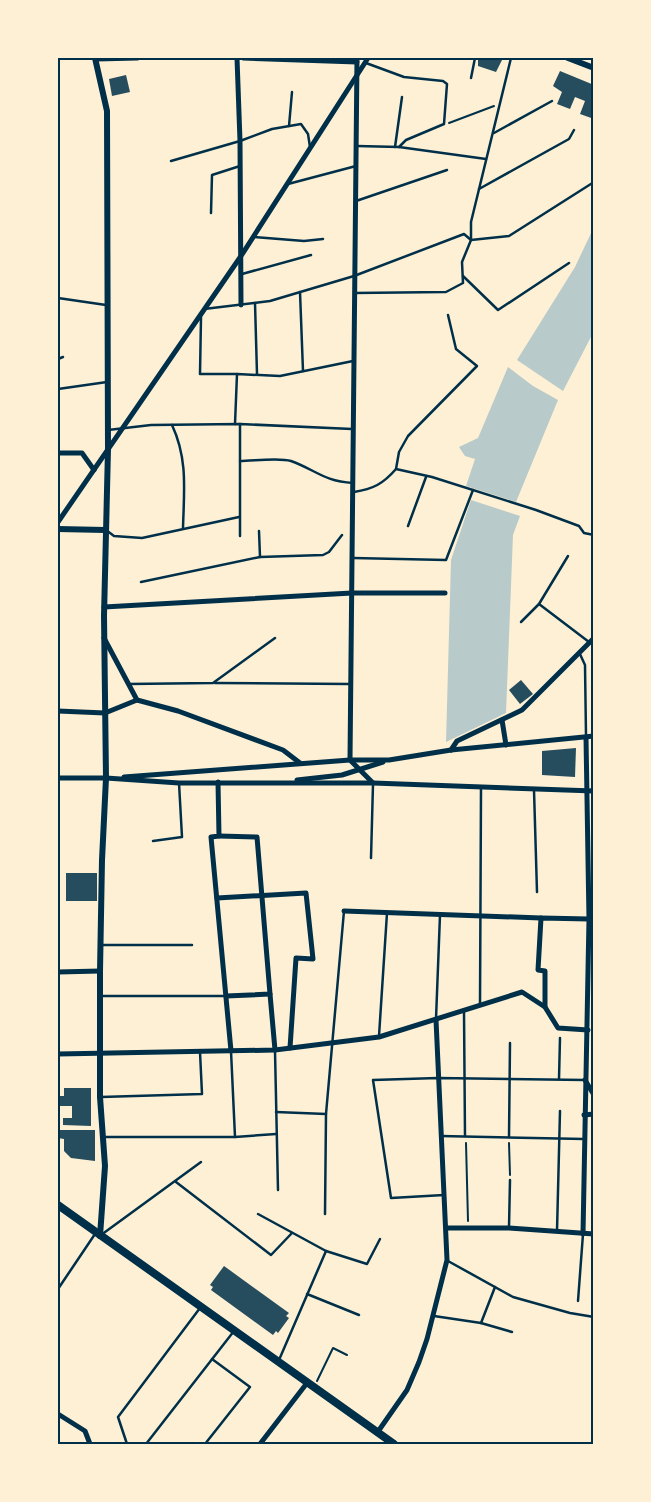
<svg xmlns="http://www.w3.org/2000/svg" width="651" height="1502" viewBox="0 0 651 1502" font-family="Barlow,sans-serif">
<style>
.green{fill:#b9caca}
.building{fill:#264d5e}
.lines{fill:none;stroke-linecap:round;stroke-linejoin:round}
.path{stroke:#003049;stroke-width:2}
.service{stroke:#003049;stroke-width:2.5}
.minor{stroke:#003049;stroke-width:5}
.tertiary{stroke:#003049;stroke-width:6}
.primary{stroke:#003049;stroke-width:8}
.neatline{fill:none;stroke:#003049;stroke-width:2}
</style>
<rect width="100%" height="100%" fill="#fdf0d5"/>
<g class="green">
<polygon points="593,229 593,333 563,391 517,360 575,267"/>
<polygon points="508,367 533,386 558,400 516,502 466,486 475,459 465,456 459,447 478,438"/>
<polygon points="471,500 520,516 513,535 506,713 446,742 451,560"/>
</g>
<g class="building">
<polygon points="478,58 495,58 502,60 496,72 478,66"/>
<polygon points="560,71 594,85 594,119 580,114 585,101 575,97 570,109 557,104 562,92 553,86"/>
<polygon points="126,75 130,92 112,96 109,79"/>
<polygon points="521,680 533,694 520,704 509,690"/>
<polygon points="576,748 575,777 542,775 542,751"/>
<rect x="66" y="873" width="31" height="28"/>
<polygon points="64,1088 91,1088 91,1126 63,1125 63,1118 72,1118 72,1106 58,1106 58,1096 64,1096"/>
<polygon points="58,1130 95,1130 95,1161 71,1158 64,1151 64,1139 58,1138"/>
<polygon points="224,1266 289,1313 286,1316 289,1318 278,1333 276,1331 273,1335 211,1290 213,1287 210,1285"/>
</g>
<g class="lines">
<g class="path">
<polyline points="449,123 494,106"/>
<polyline points="466,1143 468,1221"/>
<polyline points="509,1143 510,1175"/>
<polyline points="317,1381 333,1348 347,1355"/>
</g>
<g class="service">
<polyline points="366,63 404,77 443,81 447,84 444,124 406,140 399,147"/>
<polyline points="471,78 475,58"/>
<polyline points="289,126 292,92"/>
<polyline points="494,133 552,101"/>
<polyline points="357,146 399,147 486,159"/>
<polyline points="395,147 402,97"/>
<polyline points="171,161 240,141 272,129 301,124 308,134 310,147"/>
<polyline points="288,184 356,166"/>
<polyline points="479,189 569,139 574,130"/>
<polyline points="356,201 447,170"/>
<polyline points="211,213 212,175 240,166"/>
<polyline points="254,237 304,241 323,239"/>
<polyline points="242,274 311,255"/>
<polyline points="463,276 498,310 569,263"/>
<polyline points="300,292 303,371"/>
<polyline points="354,293 446,292 463,283 462,262 471,240 471,222 511,58"/>
<polyline points="58,298 106,305"/>
<polyline points="255,303 257,374"/>
<polyline points="204,309 270,301 354,276 464,234 471,240 509,236 594,182"/>
<polyline points="201,317 200,374 237,374"/>
<polyline points="58,359 63,357"/>
<polyline points="58,389 107,382"/>
<polyline points="235,424 237,374 280,376 353,361"/>
<path d="M172 425C188 459 184 491 183 528"/>
<polyline points="108,430 151,425 240,424 352,429"/>
<path d="M240 461C253 461 279 457 291 461 316 470 323 481 353 483"/>
<polyline points="396,469 399,452 408,436 477,366 456,349 448,315"/>
<path d="M354 492C373 489 383 484 396 469L432 477 536 510 579 526 584 533 594 535"/>
<polyline points="408,526 426,477"/>
<polyline points="106,530 114,536 142,538 239,517"/>
<polyline points="259,531 260,557"/>
<polyline points="240,536 240,424"/>
<polyline points="353,558 446,560 473,490"/>
<polyline points="141,582 260,557 323,555 329,552 342,535"/>
<polyline points="539,604 589,642"/>
<polyline points="521,622 539,604 568,556"/>
<polyline points="579,652 585,665 586,736"/>
<polyline points="215,683 349,684"/>
<polyline points="128,684 213,683 275,638"/>
<polyline points="534,790 537,892"/>
<polyline points="153,841 182,837 179,783"/>
<polyline points="371,858 373,784"/>
<polyline points="102,945 192,945"/>
<polyline points="101,996 224,996"/>
<polyline points="480,1005 481,788"/>
<polyline points="464,1012 465,1136"/>
<polyline points="436,1019 440,915"/>
<polyline points="379,1036 387,913"/>
<polyline points="231,1051 235,1137"/>
<polyline points="275,1051 278,1190"/>
<polyline points="559,1079 560,1038"/>
<polyline points="101,1097 202,1094 200,1052"/>
<polyline points="276,1112 326,1114 325,1214"/>
<polyline points="326,1114 344,911"/>
<polyline points="441,1136 584,1139"/>
<polyline points="103,1137 235,1137 276,1134"/>
<polyline points="509,1137 510,1043"/>
<polyline points="176,1182 271,1255 292,1233"/>
<polyline points="444,1195 391,1198 373,1080 438,1078 585,1080"/>
<polyline points="258,1214 326,1251 367,1264 380,1239"/>
<polyline points="509,1227 510,1180"/>
<polyline points="557,1231 560,1111"/>
<polyline points="101,1235 201,1162"/>
<polyline points="448,1261 513,1297 570,1313 594,1317"/>
<polyline points="58,1289 95,1234"/>
<polyline points="307,1294 359,1315"/>
<polyline points="578,1301 583,1234"/>
<polyline points="434,1316 481,1323 512,1332"/>
<polyline points="481,1323 495,1287"/>
<polyline points="279,1360 326,1251"/>
<polyline points="127,1444 118,1417 200,1308"/>
<polyline points="146,1444 234,1331"/>
<polyline points="205,1444 250,1387 212,1359"/>
</g>
<g class="minor">
<polyline points="237,58 240,141 241,305"/>
<polyline points="243,58 357,62"/>
<polyline points="357,58 350,760 373,783"/>
<polyline points="96,59 137,58"/>
<polyline points="58,453 82,453 94,470"/>
<polyline points="58,522 241,256 368,58"/>
<polyline points="104,607 352,593 445,593"/>
<polyline points="104,638 137,700 178,711 283,750 300,763"/>
<polyline points="58,711 105,713 137,700"/>
<polyline points="502,720 506,745"/>
<polyline points="451,750 457,741 522,710 594,638"/>
<polyline points="124,777 350,760 389,760 451,750 594,736"/>
<polyline points="58,778 106,778 179,783 373,783 594,791"/>
<polyline points="297,780 342,775 383,762"/>
<polyline points="218,782 219,836 211,837 231,1051"/>
<polyline points="219,836 257,837 270,994 226,996"/>
<polyline points="217,898 306,893 313,959 296,958 290,1048"/>
<polyline points="344,911 541,918"/>
<polyline points="58,972 100,971"/>
<polyline points="270,994 275,1050"/>
<polyline points="588,1030 558,1028 545,1007 545,971 538,970 541,918 589,919"/>
<polyline points="58,1054 275,1050 379,1037 522,992 545,1007"/>
<polyline points="585,1080 594,1095"/>
<polyline points="584,1115 594,1114"/>
<polyline points="447,1228 509,1228 594,1234"/>
<polyline points="583,1234 589,919 586,737"/>
<polyline points="58,1414 85,1431 90,1444"/>
<polyline points="377,1433 407,1390 419,1362 427,1339 447,1260 436,1020"/>
<polyline points="260,1444 307,1383"/>
</g>
<g class="tertiary">
<polyline points="95,58 107,111 108,449 104,616 106,778 102,860 100,971 100,1097 105,1166 100,1236"/>
<polyline points="568,58 594,68"/>
<polyline points="58,529 105,530"/>
</g>
<polyline class="primary" points="58,1205 394,1444"/>
</g>
<rect width="651" height="1502" fill="none" stroke="#fdf0d5" stroke-width="118"/>
<rect x="59" y="59" width="533" height="1384" class="neatline"/>
</svg>
